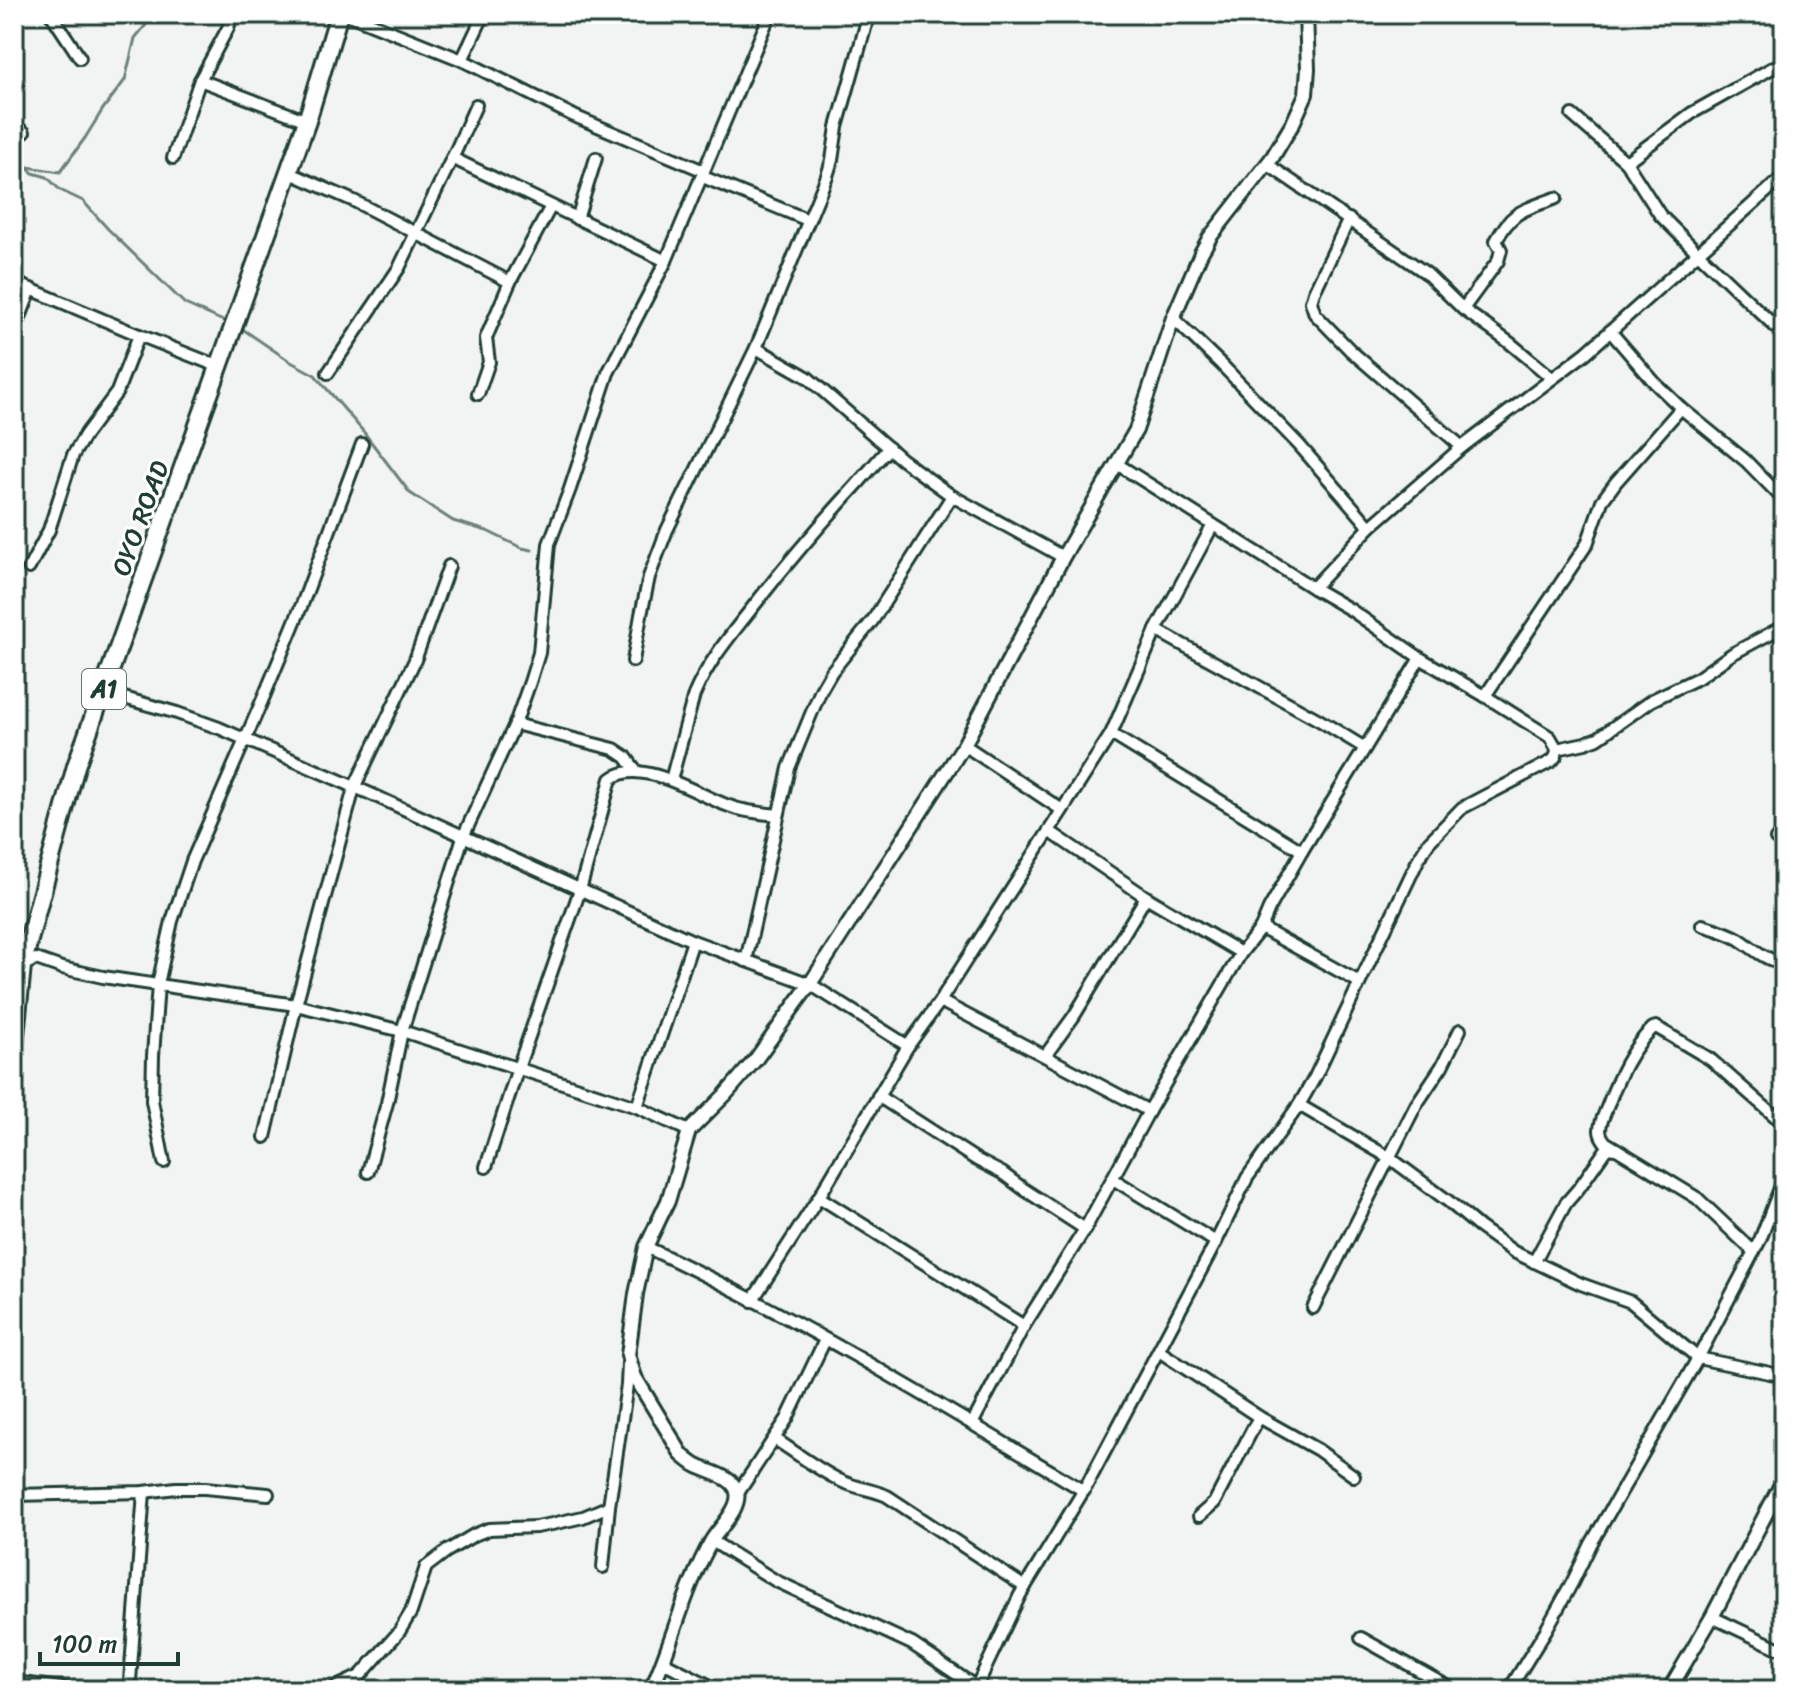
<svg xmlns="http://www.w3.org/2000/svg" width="1798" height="1704" viewBox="0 0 1798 1704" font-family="Sriracha,sans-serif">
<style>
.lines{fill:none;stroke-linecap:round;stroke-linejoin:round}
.stream{stroke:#6d807b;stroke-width:3}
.minor-casing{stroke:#1f3d34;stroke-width:16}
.tertiary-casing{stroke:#1f3d34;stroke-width:18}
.trunk-casing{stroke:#1f3d34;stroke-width:22}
.minor{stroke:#fff;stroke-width:10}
.tertiary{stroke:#fff;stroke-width:12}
.trunk{stroke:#fff;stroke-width:16}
.labels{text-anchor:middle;stroke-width:6;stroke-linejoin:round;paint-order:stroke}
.shield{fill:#fff;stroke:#627771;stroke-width:2}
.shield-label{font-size:24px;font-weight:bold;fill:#1f3d34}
.street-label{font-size:26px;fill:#1f3d34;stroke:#fff}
</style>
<rect width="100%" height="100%" fill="#f2f3f3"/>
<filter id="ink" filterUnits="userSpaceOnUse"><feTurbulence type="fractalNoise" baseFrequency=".0125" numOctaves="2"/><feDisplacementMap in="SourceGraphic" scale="16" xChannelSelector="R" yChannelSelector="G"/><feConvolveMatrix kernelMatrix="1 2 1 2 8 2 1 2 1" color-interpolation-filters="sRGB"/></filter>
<g filter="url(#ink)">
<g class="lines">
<g class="stream">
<polyline points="14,148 25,166 33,173 47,177 60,190 83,201 108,229 185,304 230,324"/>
<polyline points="28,167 60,172 85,138 103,109 125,80 135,38 155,14"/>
<polyline points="241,328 291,362 315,375 362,430 410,493 453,521 487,531 522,548 532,550"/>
</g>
<defs>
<g id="minor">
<polyline points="51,14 80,58"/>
<polyline points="347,14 462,60 574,116 704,171"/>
<polyline points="462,60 484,14"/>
<polyline points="200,80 307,121"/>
<polyline points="1572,115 1626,162 1660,215 1697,252 1784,335"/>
<polyline points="14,126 24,132"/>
<polyline points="173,158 200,80 228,28 232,14"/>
<polyline points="452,158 666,261"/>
<polyline points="1626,162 1692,113 1774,67 1784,64"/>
<polyline points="1267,164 1426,273 1463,309 1510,343 1552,378"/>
<polyline points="288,172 354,201 510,282"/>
<polyline points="703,177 808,220"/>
<polyline points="577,219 596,158"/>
<polyline points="1349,219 1314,292 1311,302 1315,314 1351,351 1462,447"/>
<polyline points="14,282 139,335 220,367"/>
<path d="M1463 309 1498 261 1501 250 1496 241C1513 209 1525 210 1556 198"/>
<polyline points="1173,318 1221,364 1300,446 1370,527"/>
<polyline points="1610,331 1655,383 1681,408 1746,461 1784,500"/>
<polyline points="14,333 31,289"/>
<polyline points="756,348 807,377 901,459 952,496 1063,557"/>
<polyline points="328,373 399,268 457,148 476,105"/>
<polyline points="478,394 489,362 486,338 510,282 551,206"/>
<polyline points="29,568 49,530 73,455 85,435 117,392 139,335"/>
<polyline points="1313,588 1370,527 1462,447 1586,353 1784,176"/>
<polyline points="1156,630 1319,720 1365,748"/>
<polyline points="633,661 641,615 649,577 667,530 756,348 827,176 832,160 837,127 869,14"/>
<polyline points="103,692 177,713 219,728 373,795 693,941 810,984 908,1046"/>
<polyline points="1485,696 1587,544 1602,501 1616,482 1681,408"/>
<polyline points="515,724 614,749 626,757 637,772"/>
<polyline points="1111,734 1302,851"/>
<polyline points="964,745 1062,810"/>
<polyline points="1557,749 1585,743 1598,738 1652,700 1698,678 1732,654 1784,626"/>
<path d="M671 780 694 695C709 659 736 629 760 598 789 561 820 525 852 490 865 476 876 462 889 448"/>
<polyline points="1049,831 1146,897 1241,953"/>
<polyline points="1776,839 1784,843"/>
<path d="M1702 925C1715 929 1727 932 1739 939 1757 951 1762 958 1784 964"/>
<polyline points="1261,928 1359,982"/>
<polyline points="746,961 789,768 821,690 832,671 873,620 952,496"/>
<polyline points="22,966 36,959 62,968 103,977 296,1005 402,1031 637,1107 689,1131"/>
<polyline points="940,1001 1149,1111"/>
<polyline points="1045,1056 1074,1016 1146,897"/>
<polyline points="878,1096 977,1160 1002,1173 1025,1190 1085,1229"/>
<polyline points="1299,1105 1390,1158 1448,1201 1479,1227 1514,1252 1581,1284 1631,1302 1698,1358 1784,1376"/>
<polyline points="637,1107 693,941"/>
<polyline points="265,1137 296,1005 354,788 415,660 449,566"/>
<polyline points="164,1162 152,1101 153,1056 158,984 172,921 192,861 265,694 303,602 362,444"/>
<path d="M486 1167 518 1068 580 890 611 779C641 756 699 796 729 806 744 812 762 813 778 815"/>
<polyline points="368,1172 387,1103 402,1031 463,837 515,724 530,682 539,653 549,544 570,489 608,373 666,261 770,14"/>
<polyline points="1113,1179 1216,1242"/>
<polyline points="819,1197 1024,1326"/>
<path d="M646 1247C797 1317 941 1405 1084 1491"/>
<path d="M1754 1252 1697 1198 1605 1142C1602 1137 1600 1136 1600 1130 1600 1122 1605 1113 1608 1105 1618 1078 1631 1048 1653 1028L1656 1027 1710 1059 1784 1124"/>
<polyline points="1534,1262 1566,1203 1579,1188 1607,1148 1616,1149"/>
<polyline points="752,1301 819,1197 908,1046 940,1001 1111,734 1156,630 1213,525"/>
<polyline points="1313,1308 1416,1105 1442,1066 1460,1030"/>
<polyline points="1159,1351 1259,1417 1318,1450 1354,1476"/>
<polyline points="972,1424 1024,1326 1085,1229 1149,1111 1241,953 1261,928 1269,909 1302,851 1420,658"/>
<path d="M775 1439C796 1453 817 1469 839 1480 854 1488 871 1489 887 1496L1025 1587"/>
<polyline points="738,1493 787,1419 825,1340"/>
<polyline points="14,1495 144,1492 176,1488 205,1488 268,1494"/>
<polyline points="1199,1516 1214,1503 1259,1417"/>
<polyline points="712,1541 776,1581 912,1644 976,1687"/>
<polyline points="603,1567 609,1506 627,1385 628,1363"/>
<polyline points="1712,1617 1784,1651"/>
<polyline points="1361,1638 1454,1690"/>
<polyline points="663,1662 718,1690"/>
<polyline points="14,1682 77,1690"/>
<polyline points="127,1690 130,1681 144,1492"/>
<polyline points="330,1690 360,1676 399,1632 411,1612 426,1567 447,1551 474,1535 489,1529 536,1527 552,1524 583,1517 609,1506"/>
<polyline points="975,1690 1020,1595 1087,1485 1216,1242 1247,1178 1299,1105 1315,1077 1419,858 1429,842 1462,808 1552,761 1556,756 1557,749 1550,737 1485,696 1420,658 1351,610 1313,588 1117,464"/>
<polyline points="1509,1690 1546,1630 1572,1583 1591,1544 1698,1358 1760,1240 1784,1178"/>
</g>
<g id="tertiary">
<path d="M651 1690C673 1641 685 1587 712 1540 720 1527 741 1508 737 1492 734 1477 709 1472 697 1466 691 1463 687 1459 682 1455L635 1377 628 1355 636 1294 646 1247 668 1201 689 1131 725 1095 756 1059 810 984 964 745 1063 557 1136 430 1173 318 1201 253 1210 237 1272 158 1293 123 1306 94 1308 69 1306 14"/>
<polyline points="1669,1690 1712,1617 1784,1479"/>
</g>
<polyline id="trunk" points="14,1045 22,966 76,766 307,121 339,14"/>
</defs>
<use href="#minor" class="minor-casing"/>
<use href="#tertiary" class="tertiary-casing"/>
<use href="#trunk" class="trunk-casing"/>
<use href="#minor" class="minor"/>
<use href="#tertiary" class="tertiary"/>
<use href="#trunk" class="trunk"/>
</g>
</g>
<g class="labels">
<rect class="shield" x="82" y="669" width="44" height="40" rx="6"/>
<g class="shield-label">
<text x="104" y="697">A1</text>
</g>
<g class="street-label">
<text transform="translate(140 518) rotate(-70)" y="9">OYO ROAD</text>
</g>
</g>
<rect width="1798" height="1704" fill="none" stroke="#fff" stroke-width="48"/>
<rect x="24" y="24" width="1750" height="1656" fill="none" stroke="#1f3d34" stroke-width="3" filter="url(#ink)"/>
<path d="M40 1652v12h138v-12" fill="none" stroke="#1f3d34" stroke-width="4"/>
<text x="52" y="1652" font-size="24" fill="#1f3d34" stroke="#ffffff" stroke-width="6" paint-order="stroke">100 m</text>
</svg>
